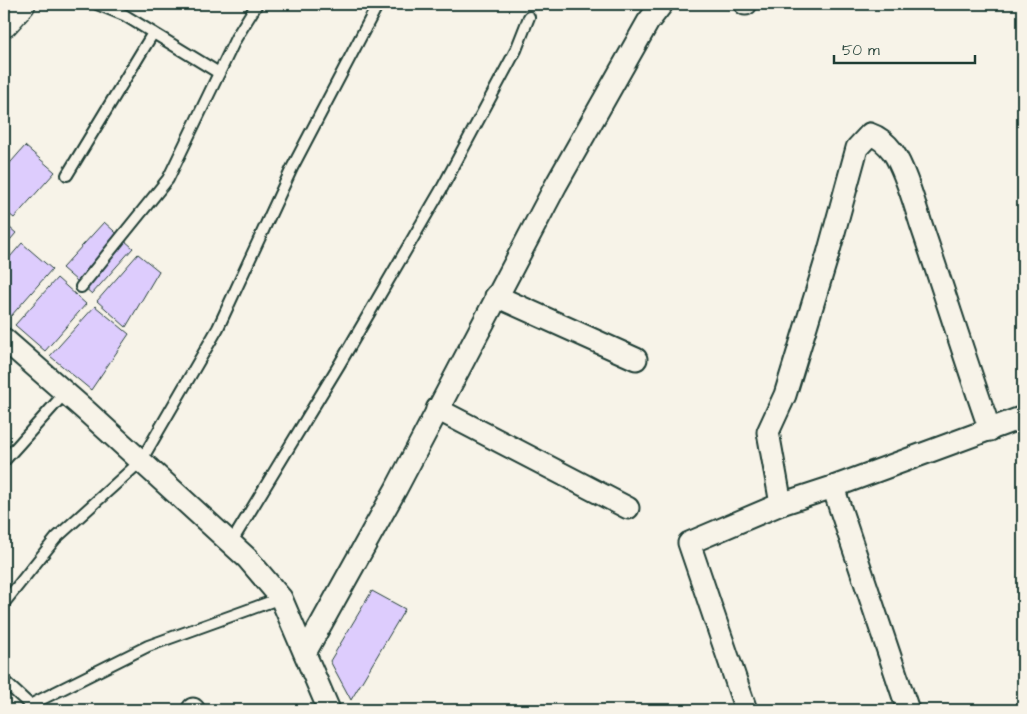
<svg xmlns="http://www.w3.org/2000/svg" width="1027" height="714" viewBox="0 0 1027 714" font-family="'Architects Daughter',sans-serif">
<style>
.building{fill:#ddccfd;stroke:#1f3d34}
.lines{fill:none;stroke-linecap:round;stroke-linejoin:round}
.lane-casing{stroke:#1f3d34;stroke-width:14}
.street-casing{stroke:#1f3d34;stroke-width:25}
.secondary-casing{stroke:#1f3d34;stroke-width:31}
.lane{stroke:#f7f3e8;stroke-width:10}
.street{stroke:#f7f3e8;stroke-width:21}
.secondary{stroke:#f7f3e8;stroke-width:28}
</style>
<rect width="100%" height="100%" fill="#f7f3e8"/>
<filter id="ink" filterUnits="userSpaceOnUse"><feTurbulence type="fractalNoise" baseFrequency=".02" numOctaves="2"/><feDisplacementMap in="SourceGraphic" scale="10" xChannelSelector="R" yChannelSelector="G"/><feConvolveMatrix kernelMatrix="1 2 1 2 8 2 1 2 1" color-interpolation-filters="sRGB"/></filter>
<g filter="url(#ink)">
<g class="building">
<polygon points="25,146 55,172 14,218 4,210 4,170"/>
<polygon points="104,222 133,248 92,294 62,268"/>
<polygon points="4,223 16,233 4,247"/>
<polygon points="22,243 52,269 11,316 4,310 4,264"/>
<polygon points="138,254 159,271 126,327 97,301"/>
<polygon points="57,278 86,304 45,351 15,325"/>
<polygon points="95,306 129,334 91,390 50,356"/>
<polygon points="372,591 405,609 351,700 330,661"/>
</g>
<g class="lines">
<defs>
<g id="lane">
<polyline points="97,4 124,15 219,73"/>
<polyline points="67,175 153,33"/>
<polyline points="81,287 168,179 236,38 257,4"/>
<polyline points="4,461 65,393"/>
<polyline points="231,543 339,365 441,190 516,50 529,17"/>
<polyline points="4,603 56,538 141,461 218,328 292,168 378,4"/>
<polyline points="4,681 30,705 148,646 281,598"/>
</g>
<g id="street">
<polyline points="745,4 746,4"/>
<polyline points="496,296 636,359"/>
<polyline points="4,339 84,409 247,558 281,598 329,710"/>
<polyline points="437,409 628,508"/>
<polyline points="833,487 908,710"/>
<path d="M781 504 768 432 785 395 828 254 857 148 870 134C879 137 887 144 893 152 905 169 915 206 922 227 945 294 966 362 990 430"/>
<polyline points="305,653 396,489 556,185 648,22 662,4"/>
<polyline points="193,709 194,710"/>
<polyline points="746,710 689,543 781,504 833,487 1023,417"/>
</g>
<polyline id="secondary" points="4,23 21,4"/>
</defs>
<use href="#lane" class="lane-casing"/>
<use href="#street" class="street-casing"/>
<use href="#secondary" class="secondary-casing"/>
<use href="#lane" class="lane"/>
<use href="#street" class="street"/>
<use href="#secondary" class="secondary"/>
</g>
</g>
<rect width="1027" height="714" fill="none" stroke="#f7f3e8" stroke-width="20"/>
<rect x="10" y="10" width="1007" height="694" fill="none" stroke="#1f3d34" stroke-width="2" filter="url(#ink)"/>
<path d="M834 55v8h141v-8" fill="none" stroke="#1f3d34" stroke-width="2.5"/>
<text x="842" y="55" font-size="15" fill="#1f3d34" stroke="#f7f3e8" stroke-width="4" paint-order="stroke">50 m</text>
</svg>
